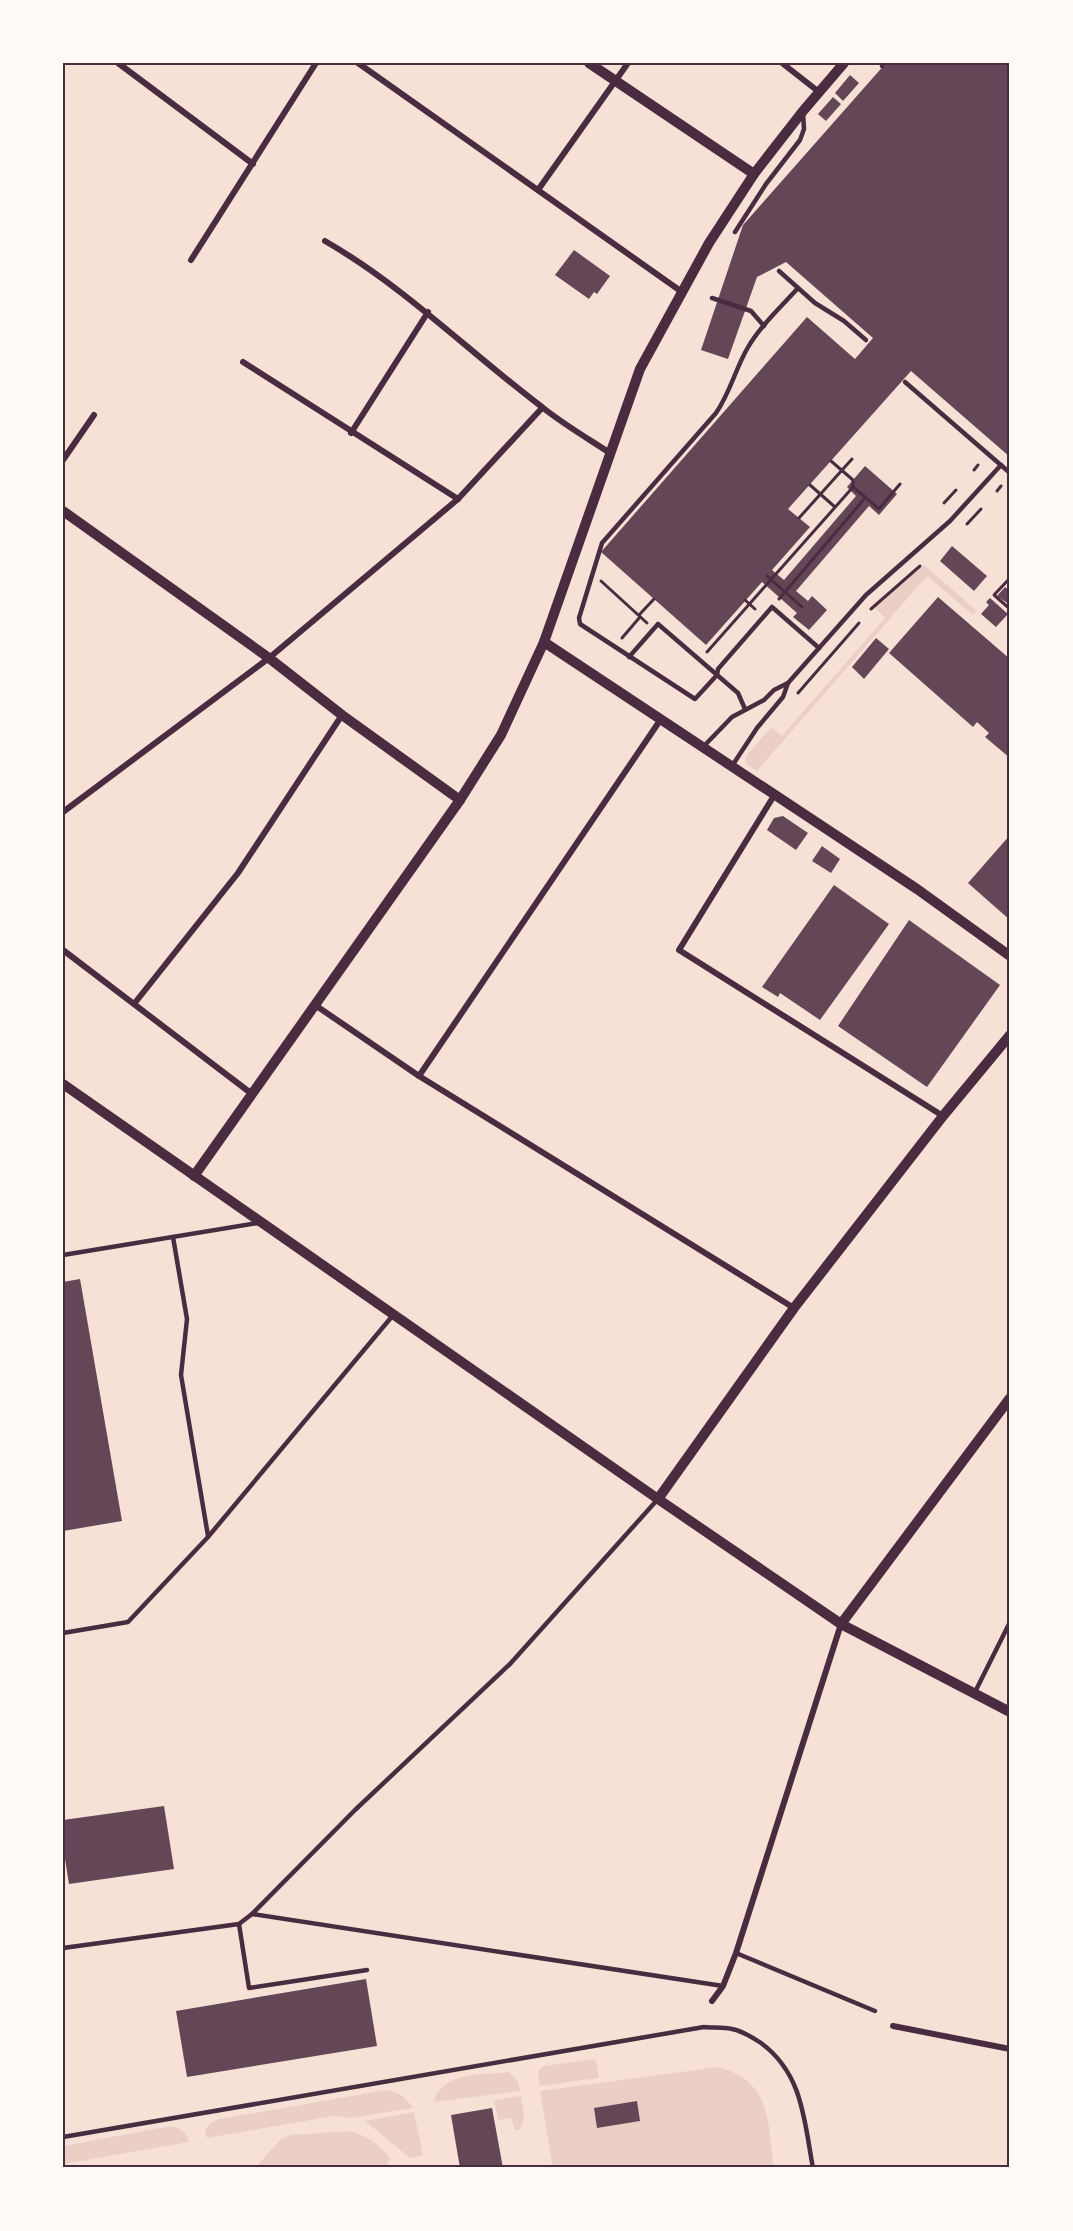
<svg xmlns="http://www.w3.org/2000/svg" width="1073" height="2231" viewBox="0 0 1073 2231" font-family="'Roboto Condensed',sans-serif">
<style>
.green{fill:#ebcfc5}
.building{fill:#644757}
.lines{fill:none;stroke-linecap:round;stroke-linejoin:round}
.path{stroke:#4a2c40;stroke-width:3}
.service{stroke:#4a2c40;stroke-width:4.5}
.minor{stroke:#4a2c40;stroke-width:6}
.tertiary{stroke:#4a2c40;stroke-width:10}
.neatline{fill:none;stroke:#4a2c40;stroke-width:2}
</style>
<rect width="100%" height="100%" fill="#f7e1d7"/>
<g class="green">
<polygon points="924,565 977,611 973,615 927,576 757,771 747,765 745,759 747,755 771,727 782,736 885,618 875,608"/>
<polygon points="594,2059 597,2064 599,2078 540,2086 538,2077 539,2070 544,2066"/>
<path d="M718 2067C773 2082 767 2121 774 2168H553L540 2091Z"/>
<path d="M509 2072 518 2082 520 2091 434 2102C441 2071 483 2075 509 2072Z"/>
<path d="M386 2090C400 2092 405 2097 413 2108L349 2118 334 2116 207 2138 205 2130 211 2123 219 2119Z"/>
<path d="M521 2096C523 2109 527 2119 519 2130H515L511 2118 498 2120 494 2100Z"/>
<polygon points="414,2112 423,2155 410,2158 365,2121"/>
<path d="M171 2126C182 2129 186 2131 189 2142L63 2164V2146Z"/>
<path d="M348 2131C365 2134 381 2145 390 2159L386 2168H255L281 2139 291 2135Z"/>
</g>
<g class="building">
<polygon points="886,63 1010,63 1010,457 911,371 788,509 810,527 772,570 784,580 856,496 847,487 865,466 897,494 879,515 869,506 796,591 808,601 812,596 827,610 809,630 793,617 797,613 762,582 706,645 601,552 807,317 855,359 873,338 786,262 757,277 728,359 701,350 743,225"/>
<polygon points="850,75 859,83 843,101 835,93"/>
<polygon points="833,97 841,104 826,121 818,114"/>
<polygon points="574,250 610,276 597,294 594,292 589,299 555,275"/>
<polygon points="952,546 987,576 974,591 940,561"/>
<polygon points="1005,587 1010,591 1010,597 1008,596 1010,598 1010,605 997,596"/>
<polygon points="938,597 1010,659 1010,758 985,737 989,733 977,722 973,727 889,653"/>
<polygon points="990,598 1008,614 996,627 981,614 989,605 986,602"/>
<polygon points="876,638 889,649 864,679 852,667"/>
<polygon points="783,816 808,833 796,850 767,830 774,818"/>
<polygon points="1010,835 1010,920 968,883"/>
<polygon points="822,846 840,859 831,873 812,861"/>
<polygon points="834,885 889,924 820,1020 780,993 778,997 762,987"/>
<polygon points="909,920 1000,985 927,1087 838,1026"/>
<polygon points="80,1279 122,1521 63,1531 63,1282"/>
<polygon points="164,1806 174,1869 69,1884 63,1846 63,1820"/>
<polygon points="366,1979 377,2046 187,2077 176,2011"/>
<polygon points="637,2101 640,2121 597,2128 594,2108"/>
<polygon points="492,2108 503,2168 460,2168 451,2115"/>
</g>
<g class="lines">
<g class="path">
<polyline points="974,470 978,465"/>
<polyline points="810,485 835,507"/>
<polyline points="853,487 879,509 900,484"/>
<polyline points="997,491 1001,486"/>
<polyline points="944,503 956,490"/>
<polyline points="799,518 852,459"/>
<polyline points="967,524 981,509"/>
<polyline points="767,576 802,607"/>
<polyline points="1010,578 994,595 1010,609"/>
<polyline points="601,581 647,623"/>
<polyline points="779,599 865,498"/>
<polyline points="745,600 755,609"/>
<polyline points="871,609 920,566"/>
<polyline points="639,615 654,599"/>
<polyline points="622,638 640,617"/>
<polyline points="707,652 853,487 853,480 831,461"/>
<polyline points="798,693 859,623"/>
</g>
<g class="service">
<polyline points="882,66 882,63"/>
<polyline points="735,232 766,184 800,140 804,129 803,113"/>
<polyline points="779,271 815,303 844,321 866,340"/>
<path d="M798 288C781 307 760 326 747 349 735 370 730 393 716 413L602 543 579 618 580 624 695 699 717 675 718 669 772 607 819 648"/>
<polyline points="712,298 751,311 764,326"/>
<polyline points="905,382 1010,473"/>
<polyline points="629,657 658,624 738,693 745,709"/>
<polyline points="704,746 732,717 764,700 774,690 788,683 866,595 950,521 1001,465"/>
<polyline points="732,766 757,728 783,697 788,683"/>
<polyline points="173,1237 187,1319 181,1375 208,1536"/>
<polyline points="63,1255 258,1223"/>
<polyline points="658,1499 510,1664 355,1810 252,1914 723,1986"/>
<polyline points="63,1633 128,1622 208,1537 394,1314"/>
<polyline points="975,1692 1010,1622"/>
<polyline points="239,1924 249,1988 367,1970"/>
<polyline points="63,1948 239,1924 252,1914"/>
<polyline points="736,1953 875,2011"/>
<path d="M63 2137 704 2027C713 2028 723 2027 732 2029 742 2031 752 2037 761 2043 803 2074 804 2120 813 2168"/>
</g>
<g class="minor">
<polyline points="118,63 253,164"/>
<polyline points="358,63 682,292"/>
<polyline points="782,63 819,92"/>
<polyline points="538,190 628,63"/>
<path d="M325 241C405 287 469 352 542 407 563 424 587 438 610 453"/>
<polyline points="191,260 316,63"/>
<polyline points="243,362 458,499"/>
<polyline points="351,433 428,312"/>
<polyline points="63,460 94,415"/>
<polyline points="775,794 679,950 943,1116"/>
<polyline points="63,812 269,658 458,499 542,408"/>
<polyline points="63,950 252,1094"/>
<polyline points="134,1004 238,873 342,715"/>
<polyline points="315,1005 419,1076 794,1308"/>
<polyline points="419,1076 661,719"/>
<polyline points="712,2001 723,1986 736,1953 841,1624"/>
<polyline points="893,2026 1010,2049"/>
</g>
<g class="tertiary">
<polyline points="589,63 754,174"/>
<polyline points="63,511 269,658 342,715 460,800"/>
<polyline points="544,642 917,889 1010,956"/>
<polyline points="63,1084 658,1499 841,1624 1010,1712"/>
<polyline points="194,1176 460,800 501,735 544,642 640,369 709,243 754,174 803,111 844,63"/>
<polyline points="658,1499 794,1308 943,1116 1010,1035"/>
<polyline points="841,1624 1010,1398"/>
</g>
</g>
<rect width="1073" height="2231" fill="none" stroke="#fffaf5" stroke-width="129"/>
<rect x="64" y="64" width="944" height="2102" class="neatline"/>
</svg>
